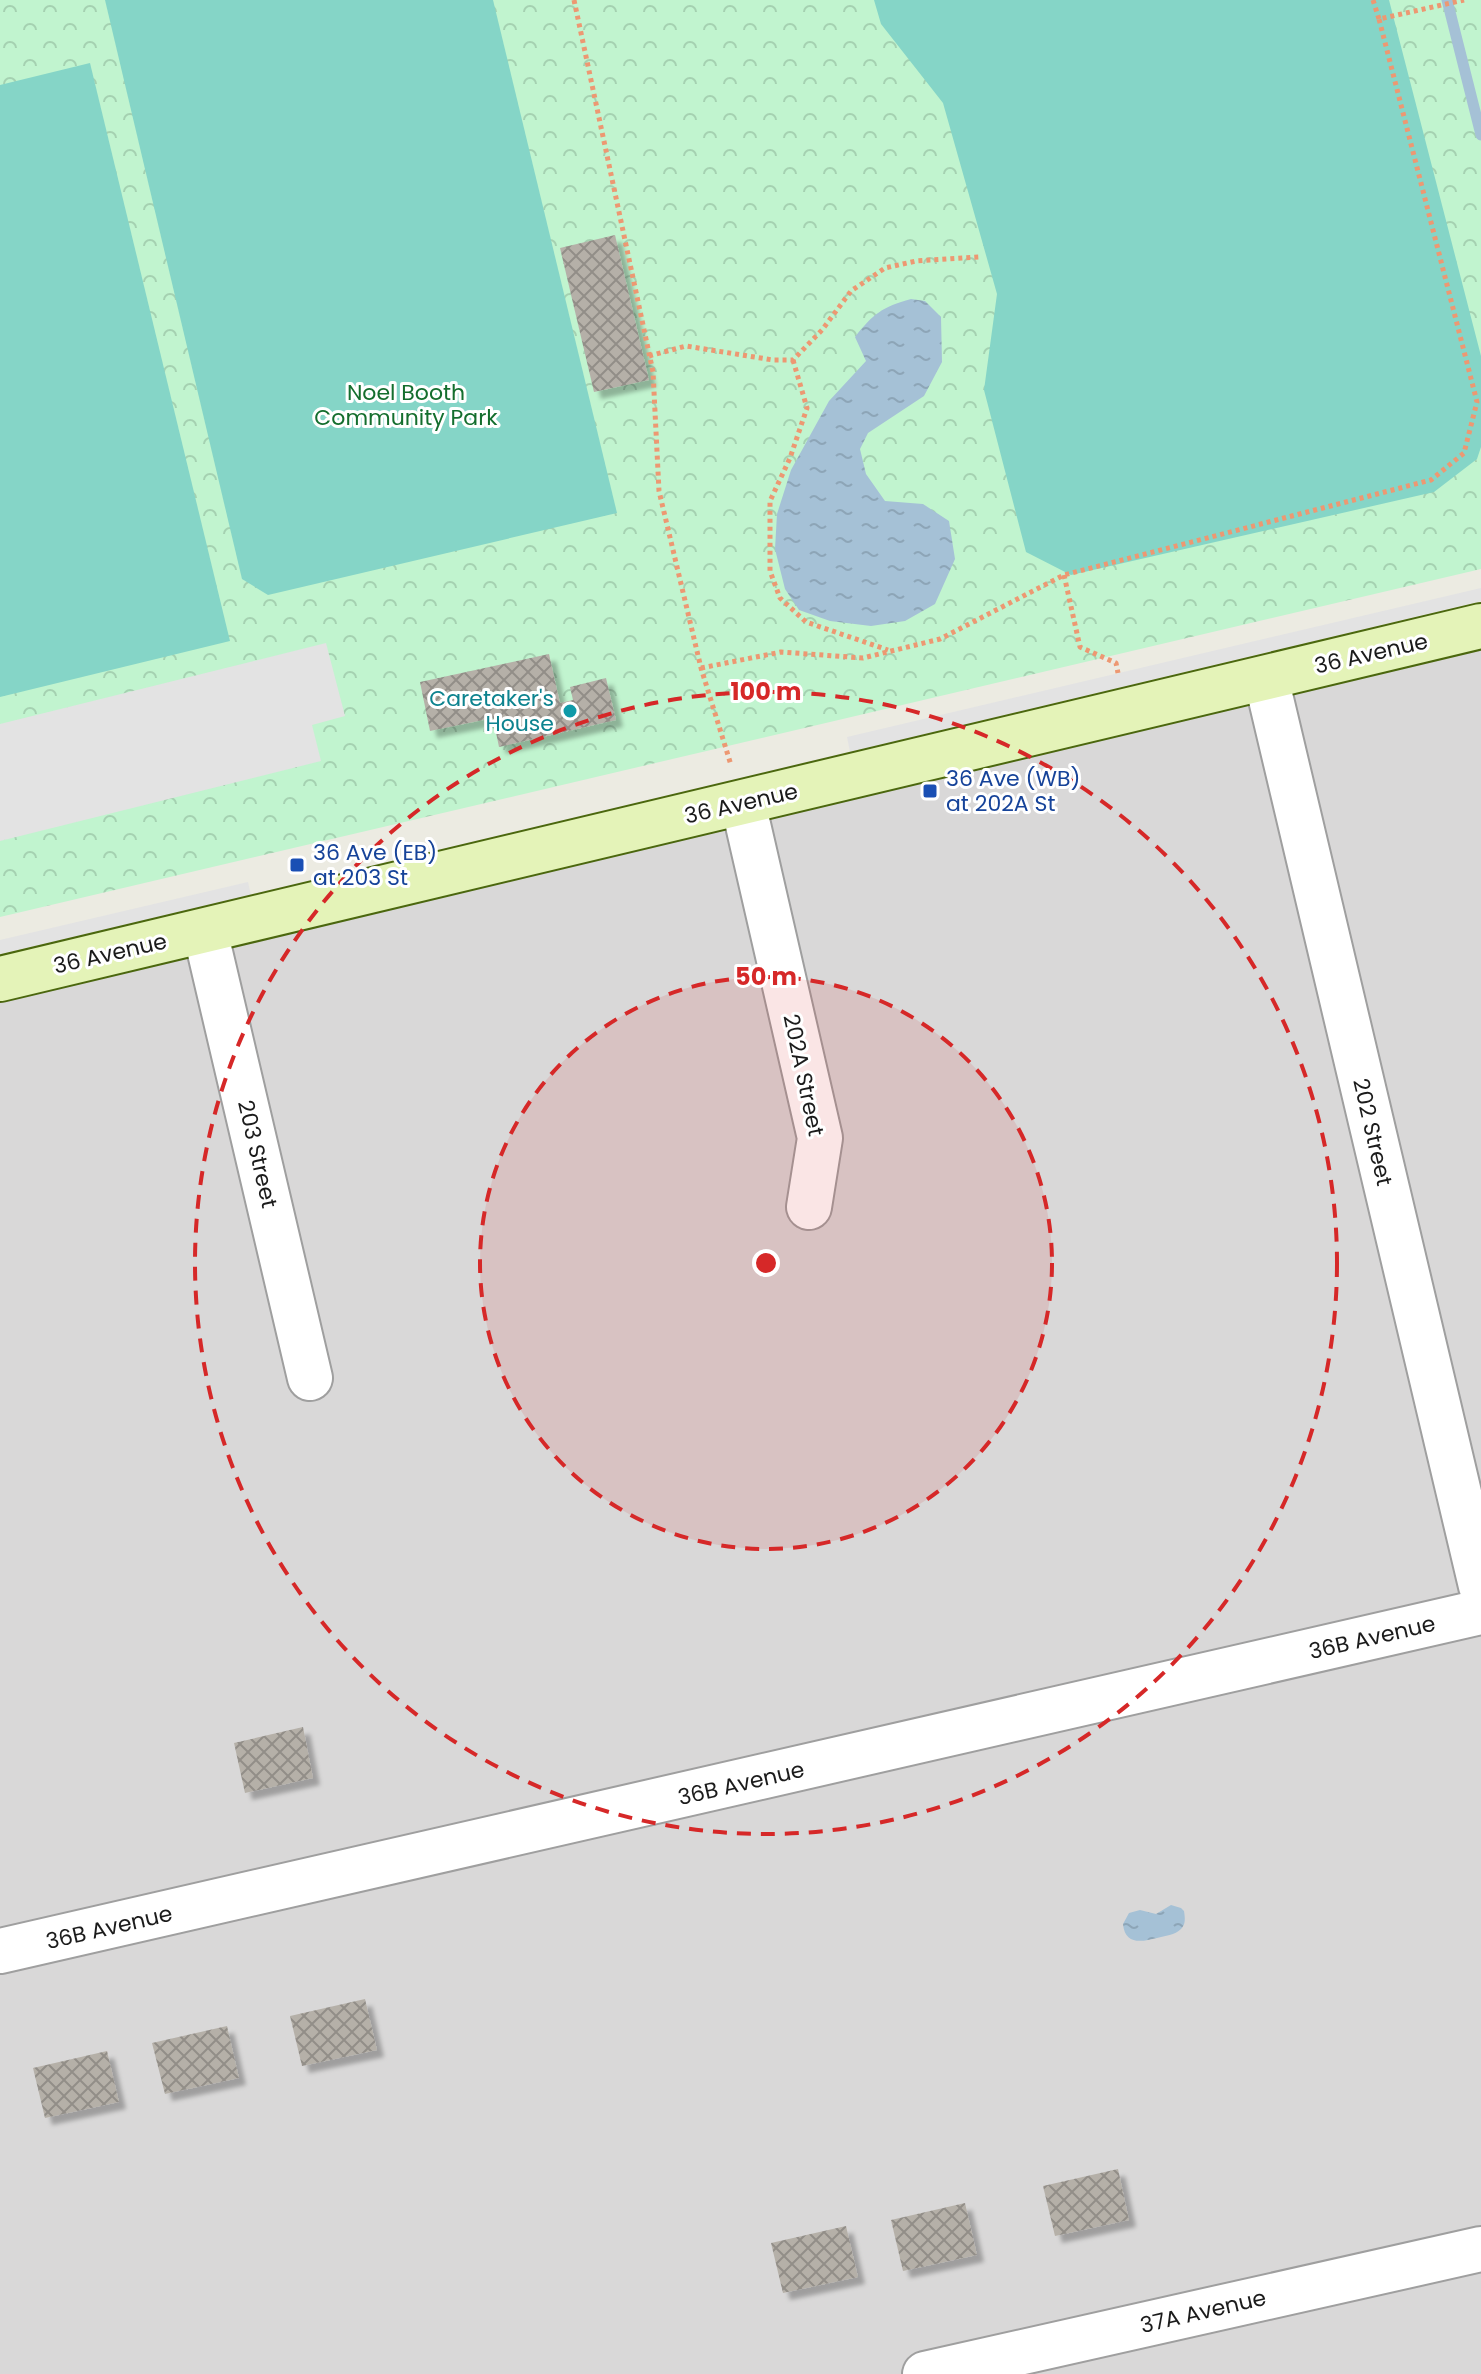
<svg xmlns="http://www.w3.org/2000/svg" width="1481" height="2374" viewBox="0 0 1481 2374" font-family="Poppins,sans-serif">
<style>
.residential{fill:#d9d8d8}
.park{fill:url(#park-crowns)}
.pitch{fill:#85d5c7}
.parking{fill:#e3e3e3}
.water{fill:url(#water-ripples)}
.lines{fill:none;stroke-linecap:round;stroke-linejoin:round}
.stream{stroke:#a5c1d6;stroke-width:11}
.building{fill:url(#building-cross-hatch);filter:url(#shadow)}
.minor-casing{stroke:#9f9f9f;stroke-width:48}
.secondary-casing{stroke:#4b670e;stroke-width:48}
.path{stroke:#ed9872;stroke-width:5;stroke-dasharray:4 4;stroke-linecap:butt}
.minor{stroke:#fff;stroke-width:44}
.secondary{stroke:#e4f3b8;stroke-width:44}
.ring{fill:none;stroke:#d62828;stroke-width:4;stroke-dasharray:14 10}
.culture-dot{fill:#0f9aa8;stroke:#fff;stroke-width:3}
.transit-dot{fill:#1a4fb4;stroke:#fff;stroke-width:3}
.labels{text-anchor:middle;stroke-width:6;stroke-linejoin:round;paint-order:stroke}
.park-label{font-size:22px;fill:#146e2e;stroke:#fff}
.street-label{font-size:22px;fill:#1b1b1b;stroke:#fff}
.culture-label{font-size:22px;fill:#0d838f;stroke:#fff;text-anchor:end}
.transit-label{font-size:22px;fill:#164399;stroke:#fff;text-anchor:start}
.centre{fill:#d62828;stroke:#fff;stroke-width:4}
.ring-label{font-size:24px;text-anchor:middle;font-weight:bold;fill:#d62828;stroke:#fff;stroke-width:6;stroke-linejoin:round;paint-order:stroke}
</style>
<defs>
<pattern id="park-crowns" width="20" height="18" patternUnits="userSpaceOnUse" patternTransform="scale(2)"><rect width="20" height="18" fill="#c1f4cf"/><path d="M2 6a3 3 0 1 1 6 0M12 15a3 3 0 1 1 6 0" fill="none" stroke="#a5d1b1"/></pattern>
<pattern id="water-ripples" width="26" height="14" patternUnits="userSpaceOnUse" patternTransform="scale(2)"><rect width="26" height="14" fill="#a5c1d6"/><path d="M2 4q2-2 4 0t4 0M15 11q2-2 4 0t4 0" fill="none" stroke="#8da5b7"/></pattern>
<pattern id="building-cross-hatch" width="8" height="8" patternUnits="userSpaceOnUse" patternTransform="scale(2)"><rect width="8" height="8" fill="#b5b0a8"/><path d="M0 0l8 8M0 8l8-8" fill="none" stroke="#928e88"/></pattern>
<filter id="shadow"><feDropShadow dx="7" dy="7" stdDeviation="2" flood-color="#0004"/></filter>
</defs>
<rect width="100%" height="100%" fill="#ecebe2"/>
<polygon class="residential" points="1481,628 1481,2374 0,2374 0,982"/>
<polygon class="park" points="0,0 1481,0 1481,569 0,917"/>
<g class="pitch">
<polygon points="105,0 493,0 617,513 268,595 242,579"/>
<polygon points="874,0 1389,0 1481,356 1481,447 1477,459 1434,492 1071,575 1026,552 984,390 997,294 943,103 881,24"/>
<polygon points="90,63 230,641 0,697 0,85"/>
</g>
<g class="parking">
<polygon points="1481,588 1481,601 850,752 847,737"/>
<polygon points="326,643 345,716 312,725 321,761 0,841 0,724"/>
<polygon points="248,882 251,895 0,954 0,940"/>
</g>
<g class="water">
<path d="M911 299 925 301 941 317 942 362 924 396 868 433 860 449 866 474 885 501 923 504 949 521 955 559 935 604 905 621 871 626 830 621 799 610 785 589 775 549 777 514 791 470 829 401 866 361 855 337C873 314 882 307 911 299Z"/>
<path d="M1171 1905 1181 1908 1184 1911C1185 1918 1186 1924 1181 1929 1175 1935 1165 1936 1157 1938 1141 1942 1125 1945 1123 1924L1129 1913 1140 1910 1156 1914Z"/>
</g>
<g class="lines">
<polyline class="stream" points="1447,0 1481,135"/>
</g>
<g class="building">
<polygon points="615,235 649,380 594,392 560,248"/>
<polygon points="549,654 560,703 573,700 570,687 606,678 616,720 499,747 493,718 430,731 420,682"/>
<polygon points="303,1727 313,1778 245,1793 234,1743"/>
<polygon points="365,1999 377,2050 302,2066 290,2016"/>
<polygon points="227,2026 239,2078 165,2094 152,2043"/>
<polygon points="107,2051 119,2102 45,2118 33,2068"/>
<polygon points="1118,2169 1129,2220 1055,2236 1043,2186"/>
<polygon points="965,2203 977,2255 903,2271 891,2220"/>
<polygon points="846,2226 858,2277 783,2293 771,2243"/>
</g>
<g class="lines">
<defs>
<g id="minor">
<polyline points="1266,678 1481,1586"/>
<polyline points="743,803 820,1138 809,1207"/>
<polyline points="205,931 310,1378"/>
<polyline points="0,1951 1481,1612"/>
<polyline points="925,2374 1481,2249"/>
</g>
<polyline id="secondary" points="0,979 1481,626"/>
</defs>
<use href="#minor" class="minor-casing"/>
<use href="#secondary" class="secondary-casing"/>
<g class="path">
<polyline points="574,0 653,372 659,491 701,668 731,765"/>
<polyline points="1373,0 1379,19"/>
<polyline points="649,356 686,346 773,360 793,360 822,330 851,291 885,268 916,261 979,257"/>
<polyline points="793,360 807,408 790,458 770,501 770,571 780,598 806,622 888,650"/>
<polyline points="1064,575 1080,647 1116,663 1118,673"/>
<polyline points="701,668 781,652 863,658 940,639 1064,575 1431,480 1464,453 1477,402 1379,19 1464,0"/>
</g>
<use href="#minor" class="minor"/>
<use href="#secondary" class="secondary"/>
</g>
<circle cx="766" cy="1263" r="286" fill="#d62828" fill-opacity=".12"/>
<g class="ring">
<circle cx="766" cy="1263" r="286"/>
<circle cx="766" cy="1263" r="571"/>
</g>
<circle class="culture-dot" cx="570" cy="711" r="8"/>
<g class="transit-dot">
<rect x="922" y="783" width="16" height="16" rx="4"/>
<rect x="289" y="857" width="16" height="16" rx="4"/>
</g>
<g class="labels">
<g class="park-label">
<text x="406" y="400">Noel Booth<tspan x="406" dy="25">Community Park</tspan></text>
</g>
<g class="street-label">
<text transform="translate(1371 653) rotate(-13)" y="8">36 Avenue</text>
<text transform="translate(741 803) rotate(-13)" y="8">36 Avenue</text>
<text transform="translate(110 953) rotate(-13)" y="8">36 Avenue</text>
<text transform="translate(804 1075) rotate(78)" y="8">202A Street</text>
<text transform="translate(1373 1132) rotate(77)" y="8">202 Street</text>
<text transform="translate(258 1154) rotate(77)" y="8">203 Street</text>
<text transform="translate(1372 1637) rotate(-13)" y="8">36B Avenue</text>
<text transform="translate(741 1783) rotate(-13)" y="8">36B Avenue</text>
<text transform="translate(109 1927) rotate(-13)" y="8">36B Avenue</text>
<text transform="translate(1203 2311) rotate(-13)" y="8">37A Avenue</text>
</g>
<g class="culture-label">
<text x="554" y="706">Caretaker's<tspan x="554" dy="25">House</tspan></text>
</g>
<g class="transit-label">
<text x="946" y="786">36 Ave (WB)<tspan x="946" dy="25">at 202A St</tspan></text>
<text x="313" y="860">36 Ave (EB)<tspan x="313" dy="25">at 203 St</tspan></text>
</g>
</g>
<circle cx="766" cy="1263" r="12" class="centre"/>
<g class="ring-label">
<text x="766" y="700">100 m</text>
<text x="766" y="985">50 m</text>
</g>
</svg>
